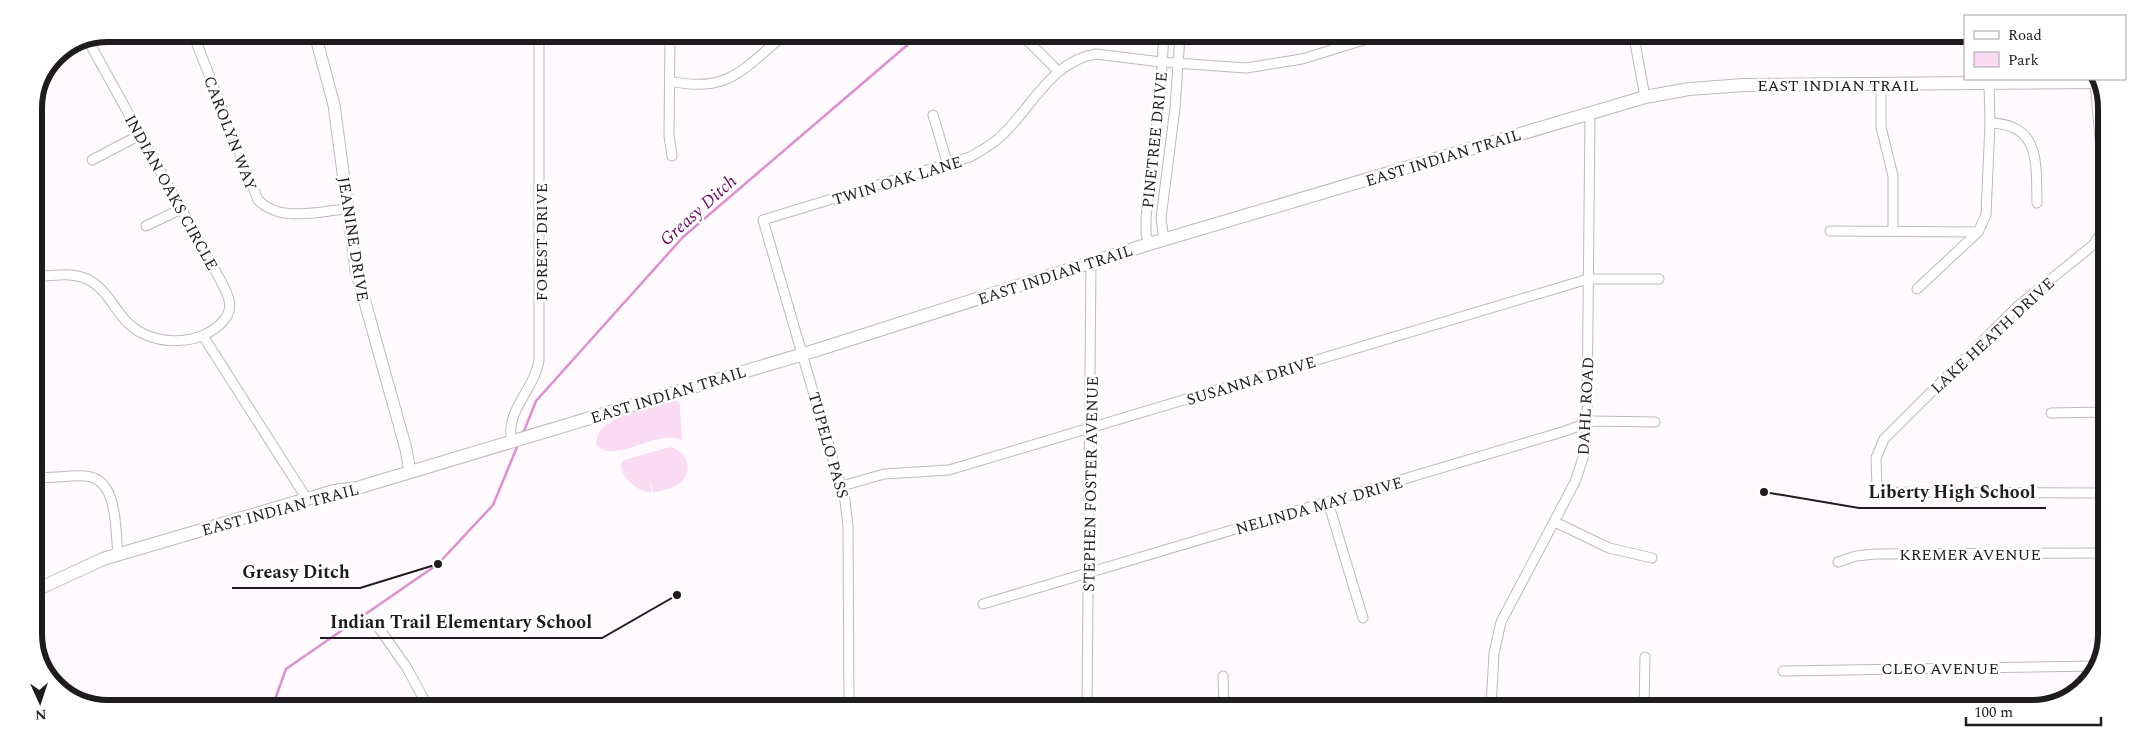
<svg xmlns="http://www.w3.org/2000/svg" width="2141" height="742" viewBox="0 0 2141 742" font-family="Spectral,serif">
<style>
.green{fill:#fadbf4}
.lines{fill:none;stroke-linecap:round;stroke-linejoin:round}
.stream{stroke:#dd8fd1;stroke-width:2.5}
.minor-casing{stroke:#bfb9be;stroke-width:11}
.tertiary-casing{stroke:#bfb9be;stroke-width:13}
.secondary-casing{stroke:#bfb9be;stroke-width:14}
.minor{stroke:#fff;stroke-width:9}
.tertiary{stroke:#fff;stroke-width:11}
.secondary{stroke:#fff;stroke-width:12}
.labels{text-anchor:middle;stroke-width:5;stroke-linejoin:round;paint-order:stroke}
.street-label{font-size:16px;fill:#1e1c1e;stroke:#fff}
.water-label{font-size:18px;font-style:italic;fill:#65025d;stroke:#fff}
.rim{fill:none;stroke:#1e1c1e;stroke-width:6}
.leader{fill:none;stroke:#1e1c1e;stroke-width:2}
.callout-dot{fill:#1e1c1e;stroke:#fff;stroke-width:2}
.callout-label{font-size:18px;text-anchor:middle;font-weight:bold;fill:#1e1c1e;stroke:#fff;stroke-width:5;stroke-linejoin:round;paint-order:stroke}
</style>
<rect width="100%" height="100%" fill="#fffafe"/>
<g class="green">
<path d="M675 401H678L680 405 682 440C655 429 618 464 597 446 592 416 652 408 675 401Z"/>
<path d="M670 447C687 451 695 471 680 483 673 489 662 490 654 493L649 480 652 492C639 493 621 478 621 465L624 460Z"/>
</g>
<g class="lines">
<g class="stream">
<polyline points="524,431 536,401 683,237 919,35"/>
<polyline points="273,705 286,669 438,564 493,505 517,447"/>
</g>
<defs>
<g id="minor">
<path d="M193 34 258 200C280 223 318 211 347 209"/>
<polyline points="670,35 669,136 672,156"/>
<polyline points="1634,37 1645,97"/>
<polyline points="1026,39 1058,71"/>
<path d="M670 81C728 94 743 69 784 35"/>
<polyline points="2095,82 2106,206"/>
<polyline points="1881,85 1881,127 1893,176 1893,231"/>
<polyline points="933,115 948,165"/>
<path d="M1990 123C2041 124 2036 164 2037 203"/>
<polyline points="92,160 140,135"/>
<polyline points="146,226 181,209"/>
<polyline points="1830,231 1978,232"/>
<polyline points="2102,232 2093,245 2018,306 1884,439 1876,458 1877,487 1884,492 2104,493"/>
<polyline points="1164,240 1161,218 1175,108 1180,36"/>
<polyline points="1149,244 1146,234 1146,217 1159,107 1164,36"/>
<polyline points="2106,258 2102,232 2106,215"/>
<path d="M34 276C51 277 70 271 87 279 106 288 114 309 128 323 152 347 202 347 224 320 234 308 229 297 223 285L89 42"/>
<polyline points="1917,289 1978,232 1986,215 1990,123 1989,83"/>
<polyline points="203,336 307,499"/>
<polyline points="2051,413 2105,412"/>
<path d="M512 441C504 412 535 389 539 360V35"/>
<path d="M34 477C51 479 68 475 85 476 119 478 115 530 118 555"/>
<polyline points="842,486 884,474 949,470 1588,279 1659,279"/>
<polyline points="1328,502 1363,618"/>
<polyline points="1555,522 1609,548 1652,558"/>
<polyline points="1838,562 1856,556 1875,554 2104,553"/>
<polyline points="983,604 1562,432 1593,421 1655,422"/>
<polyline points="379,628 407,668 427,705"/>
<polyline points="1783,671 2097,666"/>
<polyline points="1223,676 1224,707"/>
<path d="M849 706 848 526 845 501 763 220 970 157C980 151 990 146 999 138 1031 110 1050 61 1096 54L1161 62 1246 68 1302 59 1377 36"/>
<polyline points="1087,706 1091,262"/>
<polyline points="1491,707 1494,653 1501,622 1575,482 1585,452 1587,417 1590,114"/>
<polyline points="1644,707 1645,657"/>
</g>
<polyline id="tertiary" points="315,34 334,105 356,270 406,449 410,472"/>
<polyline id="secondary" points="34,591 103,559 334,491 357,488 820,349 1149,244 1645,97 1689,89 1744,85 2099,82"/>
</defs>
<use href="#minor" class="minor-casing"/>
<use href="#tertiary" class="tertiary-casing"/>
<use href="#secondary" class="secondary-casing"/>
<use href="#minor" class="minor"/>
<use href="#tertiary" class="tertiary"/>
<use href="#secondary" class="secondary"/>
</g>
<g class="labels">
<g class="street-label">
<text x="1838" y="91">EAST INDIAN TRAIL</text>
<text transform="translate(231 133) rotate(69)" y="6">CAROLYN WAY</text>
<text transform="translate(1154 140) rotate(-84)" y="6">PINETREE DRIVE</text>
<text transform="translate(1443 157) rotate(-17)" y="6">EAST INDIAN TRAIL</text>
<text transform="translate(897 180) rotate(-17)" y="6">TWIN OAK LANE</text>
<text transform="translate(172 192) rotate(61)" y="6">INDIAN OAKS CIRCLE</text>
<text transform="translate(354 239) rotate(81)" y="6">JEANINE DRIVE</text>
<text transform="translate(541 242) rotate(-90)" y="6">FOREST DRIVE</text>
<text transform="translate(1055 274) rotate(-18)" y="6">EAST INDIAN TRAIL</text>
<text transform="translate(1992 335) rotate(-43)" y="6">LAKE HEATH DRIVE</text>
<text transform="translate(1251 380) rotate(-17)" y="6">SUSANNA DRIVE</text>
<text transform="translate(668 394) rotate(-17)" y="6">EAST INDIAN TRAIL</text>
<text transform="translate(1585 406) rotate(-87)" y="6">DAHL ROAD</text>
<text transform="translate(829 445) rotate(74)" y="6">TUPELO PASS</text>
<text transform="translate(1090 484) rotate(-89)" y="6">STEPHEN FOSTER AVENUE</text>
<text transform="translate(1319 505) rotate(-16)" y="6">NELINDA MAY DRIVE</text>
<text transform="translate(280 509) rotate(-15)" y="6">EAST INDIAN TRAIL</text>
<text x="1970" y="560">KREMER AVENUE</text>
<text x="1940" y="674">CLEO AVENUE</text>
</g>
<g class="water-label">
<text transform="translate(698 210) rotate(-42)" y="6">Greasy Ditch</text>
</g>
</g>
<path d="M0 0H2141V742H0ZM108 42H2032A66 66 0 0 1 2098 108V634A66 66 0 0 1 2032 700H108A66 66 0 0 1 42 634V108A66 66 0 0 1 108 42Z" fill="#fff" fill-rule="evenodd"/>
<path class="rim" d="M108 42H2032A66 66 0 0 1 2098 108V634A66 66 0 0 1 2032 700H108A66 66 0 0 1 42 634V108A66 66 0 0 1 108 42Z"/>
<path class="leader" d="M1764 492L1859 508H2046M438 564L360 588H232M677 595L602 638H320"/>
<g class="callout-dot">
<circle cx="1764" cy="492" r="5"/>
<circle cx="438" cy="564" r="5"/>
<circle cx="677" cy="595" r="5"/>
</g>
<g class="callout-label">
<text x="1952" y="498">Liberty High School</text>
<text x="296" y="578">Greasy Ditch</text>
<text x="461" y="628">Indian Trail Elementary School</text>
</g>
<rect x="1964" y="15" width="162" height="65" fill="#ffffff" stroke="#a5a4a5"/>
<rect x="1974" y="31" width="25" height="8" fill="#ffffff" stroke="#a5a4a5"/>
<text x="2008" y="40" font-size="15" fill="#1e1c1e">Road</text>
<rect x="1974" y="52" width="25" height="15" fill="#fadbf4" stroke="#a5a4a5"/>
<text x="2008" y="65" font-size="15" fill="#1e1c1e">Park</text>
<g transform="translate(40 702) rotate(177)" stroke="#ffffff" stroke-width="4" paint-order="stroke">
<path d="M0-4L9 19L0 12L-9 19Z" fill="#1e1c1e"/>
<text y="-8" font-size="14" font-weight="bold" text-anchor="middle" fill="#1e1c1e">N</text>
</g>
<path d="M1966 717v8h135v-8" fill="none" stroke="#1e1c1e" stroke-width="2.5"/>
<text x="1974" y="717" font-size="15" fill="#1e1c1e" stroke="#ffffff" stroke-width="4" paint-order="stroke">100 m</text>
</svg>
